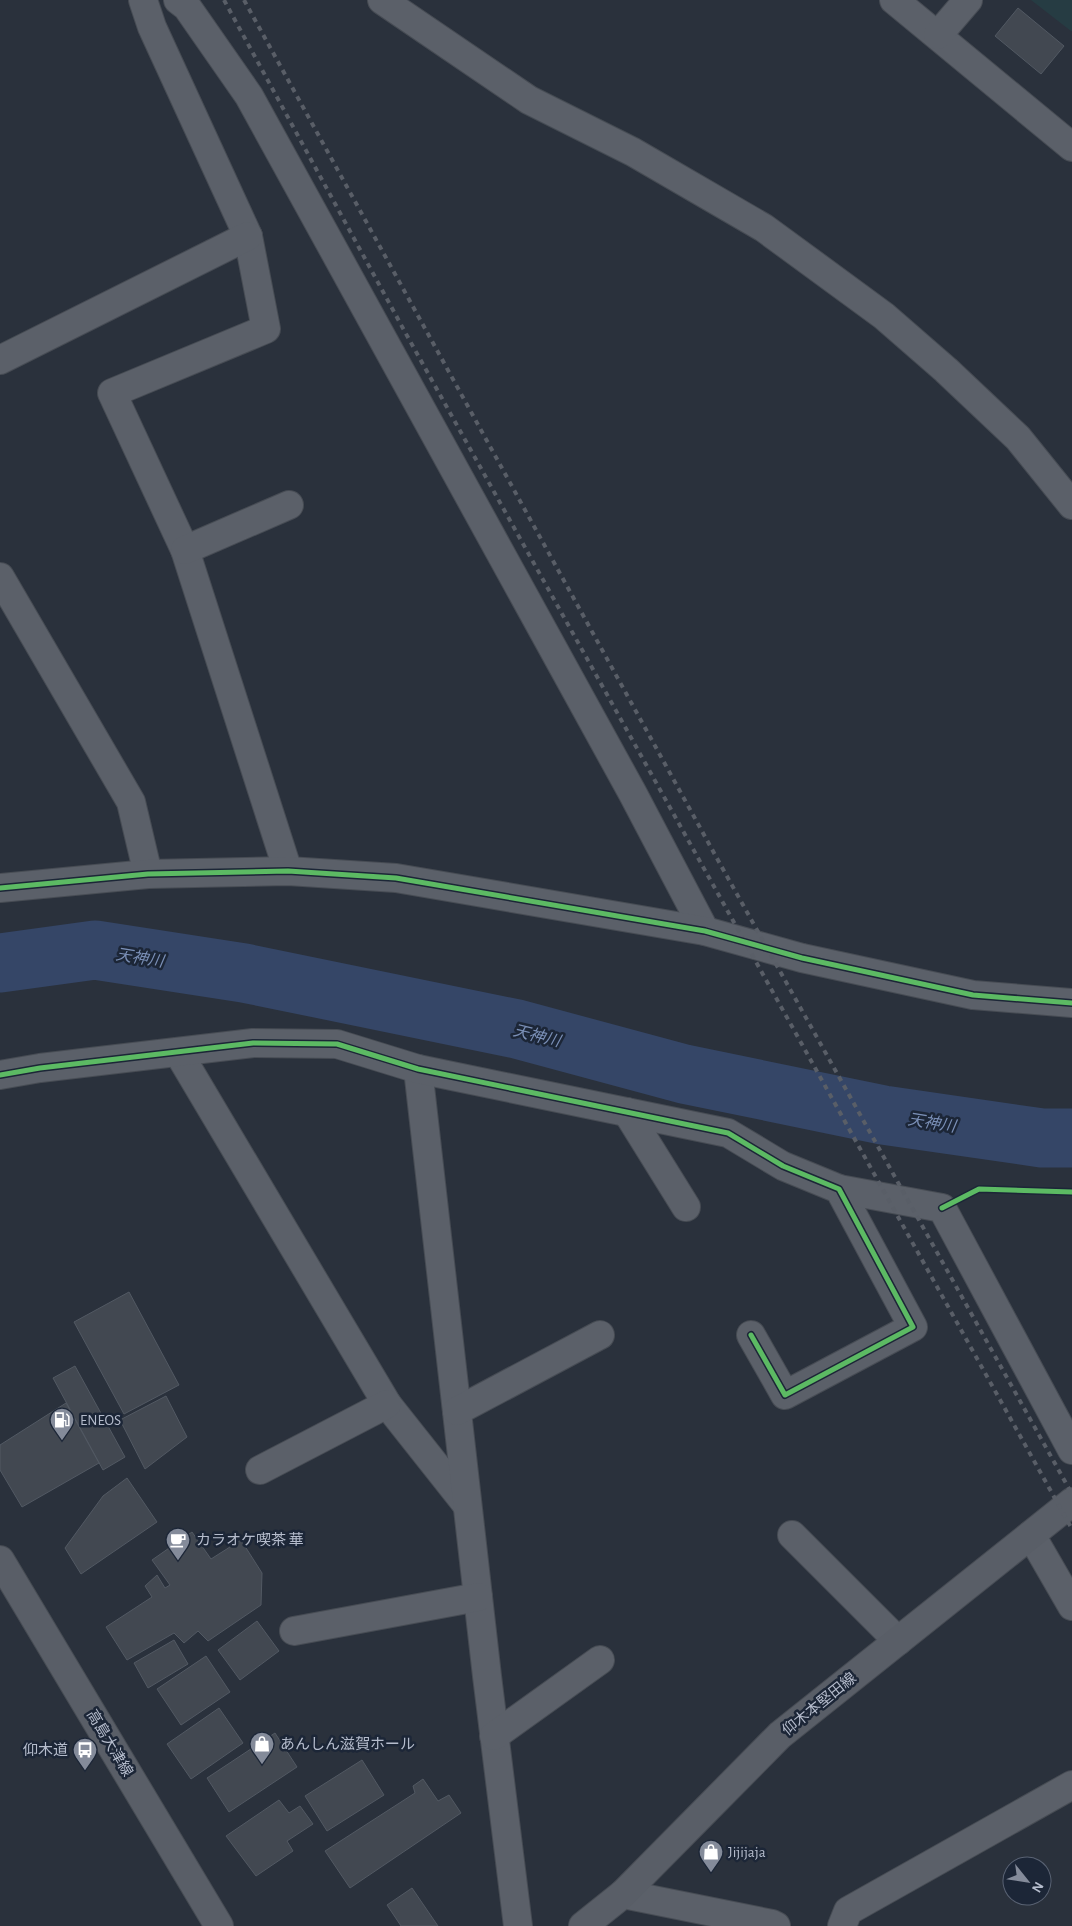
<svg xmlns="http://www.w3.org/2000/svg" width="1072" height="1926" viewBox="0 0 1072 1926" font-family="'Alegreya Sans','Noto Sans JP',sans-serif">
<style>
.green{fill:#263c43}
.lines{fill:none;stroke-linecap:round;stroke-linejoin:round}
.river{stroke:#354667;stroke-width:59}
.building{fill:#424851;stroke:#525963}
.minor-casing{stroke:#474c54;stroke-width:30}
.secondary-casing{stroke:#474c54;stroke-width:30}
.minor{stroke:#5b6069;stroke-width:28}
.secondary{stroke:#595e67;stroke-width:28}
.rail{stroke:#595e67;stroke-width:4;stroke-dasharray:5 5;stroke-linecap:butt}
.cycleway-casing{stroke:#1c2637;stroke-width:8}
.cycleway{stroke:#5cba63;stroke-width:5}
.labels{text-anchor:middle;stroke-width:5;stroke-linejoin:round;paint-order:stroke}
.poi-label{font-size:15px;fill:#b5bccc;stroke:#1c2637;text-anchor:start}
.street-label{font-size:15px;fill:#b5bccc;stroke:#1c2637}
.water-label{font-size:16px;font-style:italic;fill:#7a8fb6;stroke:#1c2637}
</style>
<rect width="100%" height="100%" fill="#2a313c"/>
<polygon class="green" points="1031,0 1072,0 1072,31 1071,31"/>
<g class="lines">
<polyline class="river" points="0,963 95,950 244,973 517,1029 684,1074 883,1115 1042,1138 1072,1138"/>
</g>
<g class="building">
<polygon points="1018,8 1064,46 1041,74 995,36"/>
<polygon points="129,1292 179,1385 124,1414 74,1322"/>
<polygon points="75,1366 125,1457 103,1470 53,1378"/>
<polygon points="166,1396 187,1437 145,1469 120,1420"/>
<polygon points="66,1403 99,1463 22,1507 0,1470 0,1445"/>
<polygon points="127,1478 157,1522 81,1574 65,1548 103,1496"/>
<polygon points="192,1532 211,1559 241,1540 262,1573 261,1605 208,1641 198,1631 184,1643 174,1633 127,1660 106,1627 152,1597 145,1586 157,1575 165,1588 170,1585 152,1560"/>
<polygon points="257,1621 279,1651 240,1680 218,1650"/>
<polygon points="174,1640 188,1664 148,1688 134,1663"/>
<polygon points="206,1656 230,1692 181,1725 157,1689"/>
<polygon points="219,1708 243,1743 191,1779 167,1744"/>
<polygon points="275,1733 297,1767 229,1812 207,1778"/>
<polygon points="362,1760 384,1795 327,1831 305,1796"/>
<polygon points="423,1779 438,1801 449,1795 461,1813 350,1888 325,1851 415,1793 413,1786"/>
<polygon points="279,1800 289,1813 300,1806 313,1824 287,1841 293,1851 256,1876 226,1836"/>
<polygon points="412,1888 438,1926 401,1926 387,1905"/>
</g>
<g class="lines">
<defs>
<g id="minor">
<polyline points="143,0 152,27 248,236 266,329 112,393 185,550 288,871"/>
<polyline points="178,0 187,7 249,96 633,794 705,931"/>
<polyline points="382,0 529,100 633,152 764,228 884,316 946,370 1018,438 1072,505"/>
<polyline points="894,0 1072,147"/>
<polyline points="938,35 968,0"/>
<polyline points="0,360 248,236"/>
<polyline points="185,550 289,505"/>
<polyline points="0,577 131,802 148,874"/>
<polyline points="0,888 148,874 288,871 396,878 705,931 802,958 973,995 1072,1003"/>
<polyline points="178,1052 387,1404 467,1505"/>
<polyline points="418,1069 487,1676 518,1926"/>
<polyline points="0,1075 40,1068 253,1043 337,1044 418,1069 728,1133 783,1166 839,1189 913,1327 785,1395 751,1335"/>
<polyline points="627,1112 686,1207"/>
<polyline points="839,1189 942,1208 1072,1450"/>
<polyline points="457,1411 600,1335"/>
<polyline points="260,1470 387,1404"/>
<polyline points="792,1535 898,1641"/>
<polyline points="1031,1535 1072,1606"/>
<polyline points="294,1631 478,1597"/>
<polyline points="494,1736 600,1660"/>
<polyline points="623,1894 772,1924 776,1926"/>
<polyline points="842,1926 848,1911 1072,1785"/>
</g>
<g id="secondary">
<polyline points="0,1560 219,1926"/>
<polyline points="583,1926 623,1894 780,1735 1072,1502"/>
</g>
</defs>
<use href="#minor" class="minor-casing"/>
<use href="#secondary" class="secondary-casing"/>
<use href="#minor" class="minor"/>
<use href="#secondary" class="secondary"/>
<g class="rail">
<polyline points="224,0 405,332 1072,1529"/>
<polyline points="244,0 719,862 1072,1494"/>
</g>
<defs>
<g id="cycleway">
<polyline points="0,888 148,874 288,871 396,878 705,931 802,958 973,995 1072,1003"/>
<polyline points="0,1075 40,1068 253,1043 337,1044 418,1069 728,1133 783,1166 839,1189 913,1327 785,1395 751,1335"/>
<polyline points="942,1208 979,1189 1072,1192"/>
</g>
</defs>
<use href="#cycleway" class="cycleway-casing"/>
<use href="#cycleway" class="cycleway"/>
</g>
<defs>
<symbol id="fuel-pin" viewBox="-11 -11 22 30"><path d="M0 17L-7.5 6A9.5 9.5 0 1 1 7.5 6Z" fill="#848b9a" stroke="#1c2637"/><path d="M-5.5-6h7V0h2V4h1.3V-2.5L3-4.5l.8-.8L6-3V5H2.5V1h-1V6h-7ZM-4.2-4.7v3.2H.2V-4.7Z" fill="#fff"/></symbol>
<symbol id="cafe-pin" viewBox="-11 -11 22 30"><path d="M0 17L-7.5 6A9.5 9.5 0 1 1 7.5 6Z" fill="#848b9a" stroke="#1c2637"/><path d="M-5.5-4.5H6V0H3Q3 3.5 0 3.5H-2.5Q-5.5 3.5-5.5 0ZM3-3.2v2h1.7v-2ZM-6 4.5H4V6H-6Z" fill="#fff"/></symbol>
<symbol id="shop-pin" viewBox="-11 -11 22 30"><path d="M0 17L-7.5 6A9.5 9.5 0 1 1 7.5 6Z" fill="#848b9a" stroke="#1c2637"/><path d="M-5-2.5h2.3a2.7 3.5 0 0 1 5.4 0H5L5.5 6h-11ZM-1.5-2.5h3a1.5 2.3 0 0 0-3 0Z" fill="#fff"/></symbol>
<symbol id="bus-pin" viewBox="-11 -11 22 30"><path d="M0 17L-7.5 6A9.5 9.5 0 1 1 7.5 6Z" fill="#848b9a" stroke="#1c2637"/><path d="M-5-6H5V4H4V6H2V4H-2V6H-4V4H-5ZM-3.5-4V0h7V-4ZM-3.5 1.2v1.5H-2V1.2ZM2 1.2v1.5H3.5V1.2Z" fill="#fff"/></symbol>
</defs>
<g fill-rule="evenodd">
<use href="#fuel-pin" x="48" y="1406" width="28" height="38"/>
<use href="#cafe-pin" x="164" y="1526" width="28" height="38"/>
<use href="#shop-pin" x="248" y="1730" width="28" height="38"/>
<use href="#bus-pin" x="71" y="1736" width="28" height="38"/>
<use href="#shop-pin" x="697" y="1838" width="28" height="38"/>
</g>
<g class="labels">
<g class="poi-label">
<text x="80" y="1425">ENEOS</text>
<text x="196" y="1545">カラオケ喫茶 華</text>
<text x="280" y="1749">あんしん滋賀ホール</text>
<text x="68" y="1755" text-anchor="end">仰木道</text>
<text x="728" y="1857">Jijijaja</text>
</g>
<g class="street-label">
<text transform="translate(819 1704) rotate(-39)" y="5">仰木本堅田線</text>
<text transform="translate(110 1743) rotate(59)" y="5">高島大津線</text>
</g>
<g class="water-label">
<text transform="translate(140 957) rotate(9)" y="6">天神川</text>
<text transform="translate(537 1035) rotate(14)" y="6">天神川</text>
<text transform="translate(932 1122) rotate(9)" y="6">天神川</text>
</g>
</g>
<g transform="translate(1027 1881) rotate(120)"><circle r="24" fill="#1c2637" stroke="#596273"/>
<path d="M0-4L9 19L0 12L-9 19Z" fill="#848b9a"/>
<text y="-8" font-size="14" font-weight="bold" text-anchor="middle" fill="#b5bccc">N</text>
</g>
</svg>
